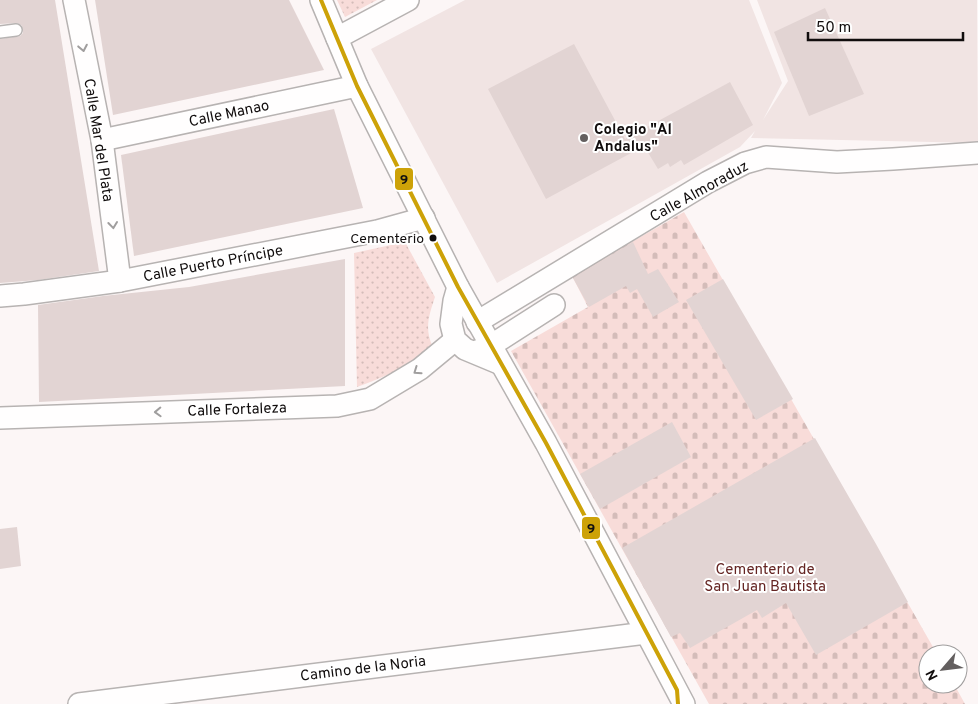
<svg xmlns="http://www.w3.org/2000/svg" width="978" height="704" viewBox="0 0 978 704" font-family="Overpass,sans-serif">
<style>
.built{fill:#f1e4e3}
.cemetery{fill:url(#cemetery-stones)}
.park{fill:url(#park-dots)}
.building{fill:#e2d4d3}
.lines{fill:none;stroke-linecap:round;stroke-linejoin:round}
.lane-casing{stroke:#b7b3b2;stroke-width:14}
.street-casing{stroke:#b7b3b2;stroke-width:24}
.lane{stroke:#fffefe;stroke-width:11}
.street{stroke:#fffefe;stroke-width:21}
.bus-1-casing{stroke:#fff;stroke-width:8}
.bus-1{stroke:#cda208;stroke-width:4}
.oneway{stroke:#a09e9e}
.poi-dot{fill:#635f5f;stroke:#fff;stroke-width:2}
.bus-dot{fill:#110d0d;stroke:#fff;stroke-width:2}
.labels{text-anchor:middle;stroke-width:4;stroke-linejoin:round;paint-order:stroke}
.bus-label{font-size:14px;fill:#110d0d;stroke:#fff;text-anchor:end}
.street-label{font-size:15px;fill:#110d0d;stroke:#fff}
.poi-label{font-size:15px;font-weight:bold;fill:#110d0d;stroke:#fff;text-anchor:start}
.park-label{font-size:15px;fill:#642422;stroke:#fff}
.line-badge{stroke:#fff;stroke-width:2}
.pale-badge-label{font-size:14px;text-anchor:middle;font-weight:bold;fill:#111}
</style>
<defs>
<pattern id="cemetery-stones" width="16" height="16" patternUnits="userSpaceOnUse" patternTransform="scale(1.25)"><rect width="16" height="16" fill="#f8dcd9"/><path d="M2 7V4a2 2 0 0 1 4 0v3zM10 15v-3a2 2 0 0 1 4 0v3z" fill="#d4bcb9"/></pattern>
<pattern id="park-dots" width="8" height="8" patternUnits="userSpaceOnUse" patternTransform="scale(1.25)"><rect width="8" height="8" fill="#f8dcd9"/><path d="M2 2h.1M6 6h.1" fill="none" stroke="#d4bcb9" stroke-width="1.8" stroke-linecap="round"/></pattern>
</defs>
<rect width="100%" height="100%" fill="#fcf6f6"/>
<polygon class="built" points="465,0 749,0 782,83 763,120 788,81 757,0 977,0 978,143 751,138 755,131 740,147 497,283 371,49"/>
<polygon class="cemetery" points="684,212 937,654 928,654 928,684 954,684 965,704 709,704 511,351 588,307 572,276"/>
<g class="park">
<polygon points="337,0 377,0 345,17"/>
<path d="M405 242 435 297C429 315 424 329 433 347 411 366 384 377 357 387L354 253Z"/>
</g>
<g class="building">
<polygon points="0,0 55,0 99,271 38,280 0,283 0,39 20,36 23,33 23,30 22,26 18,23 0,24"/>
<polygon points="95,0 289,0 324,70 113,115"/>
<polygon points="825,8 864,94 809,116 774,32"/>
<polygon points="574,44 625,139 730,82 753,125 684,165 681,160 670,167 668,163 658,169 644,146 546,199 488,89"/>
<polygon points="334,109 363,208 134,256 121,155"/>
<polygon points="633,242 648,274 658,269 679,302 653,317 637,289 630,293 626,286 589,307 573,278"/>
<polygon points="345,259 345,386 39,402 38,305 103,296 189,287"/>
<polygon points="723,279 793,399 756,420 686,300"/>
<polygon points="672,422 691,457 600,509 580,474"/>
<polygon points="815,438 876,544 908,602 816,655 786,603 762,618 757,610 690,648 680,633 671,637 622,548"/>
<polygon points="17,527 21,566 0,569 0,529"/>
</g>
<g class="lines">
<defs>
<polyline id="lane" points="0,32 16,30"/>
<g id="street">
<polyline points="74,0 102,140 120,281"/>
<polyline points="321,0 357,86 458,287 546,443 684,704"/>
<polyline points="337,38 408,0"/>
<polyline points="102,140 357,86"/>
<polyline points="458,287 454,301 451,324 455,340 465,349 501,364"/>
<polyline points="0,296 24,294 120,281 377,231 424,218"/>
<polyline points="477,322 708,182 745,163 766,157 837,162 893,159 978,153"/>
<polyline points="477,351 490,346 554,305"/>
<polyline points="0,418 337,406 370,399 420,369 455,340"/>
<polyline points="79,704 646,633"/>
</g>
</defs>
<use href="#lane" class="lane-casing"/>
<use href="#street" class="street-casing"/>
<use href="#lane" class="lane"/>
<use href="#street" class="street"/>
<defs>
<polyline id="bus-1" points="321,0 357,86 458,287 546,443 677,690 678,704"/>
</defs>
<use href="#bus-1" class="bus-1-casing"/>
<use href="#bus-1" class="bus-1"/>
</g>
<defs><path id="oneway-chevron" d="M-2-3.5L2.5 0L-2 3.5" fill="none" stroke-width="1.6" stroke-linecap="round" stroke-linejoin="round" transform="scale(1.25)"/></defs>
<g class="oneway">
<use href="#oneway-chevron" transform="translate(83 48) rotate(79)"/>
<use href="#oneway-chevron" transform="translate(113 225) rotate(83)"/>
<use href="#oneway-chevron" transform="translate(417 371) rotate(145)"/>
<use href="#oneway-chevron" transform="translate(158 412) rotate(178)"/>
</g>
<circle class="poi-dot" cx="584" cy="138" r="5"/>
<circle class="bus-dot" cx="433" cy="238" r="4.5"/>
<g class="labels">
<g class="bus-label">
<text x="424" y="243">Cementerio</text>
</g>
<g class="street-label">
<text transform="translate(229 113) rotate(-12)" y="5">Calle Manao</text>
<text transform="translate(99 140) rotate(81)" y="5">Calle Mar del Plata</text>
<text transform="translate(699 191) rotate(-29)" y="5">Calle Almoraduz</text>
<text transform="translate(213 263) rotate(-11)" y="5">Calle Puerto Príncipe</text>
<text transform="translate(237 409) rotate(-2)" y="5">Calle Fortaleza</text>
<text transform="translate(363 668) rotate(-7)" y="5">Camino de la Noria</text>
</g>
<g class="poi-label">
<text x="594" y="134">Colegio "Al<tspan x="594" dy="17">Andalus"</tspan></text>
</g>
<g class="park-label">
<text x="765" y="574">Cementerio de<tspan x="765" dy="17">San Juan Bautista</tspan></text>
</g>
</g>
<g class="line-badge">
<rect x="394" y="167" width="20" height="24" rx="5" fill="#cda208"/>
<rect x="581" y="516" width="20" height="24" rx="5" fill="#cda208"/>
</g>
<g class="pale-badge-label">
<text x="404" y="184">9</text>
<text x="591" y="533">9</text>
</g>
<g transform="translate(943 669) rotate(242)"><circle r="24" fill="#ffffff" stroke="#a09e9e"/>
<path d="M0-4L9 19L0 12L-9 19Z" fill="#635f5f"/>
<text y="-8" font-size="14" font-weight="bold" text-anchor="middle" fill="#110d0d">N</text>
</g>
<path d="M808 32v8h155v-8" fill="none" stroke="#110d0d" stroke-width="2.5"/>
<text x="816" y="32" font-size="15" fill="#110d0d" stroke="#ffffff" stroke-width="4" paint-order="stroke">50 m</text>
</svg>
